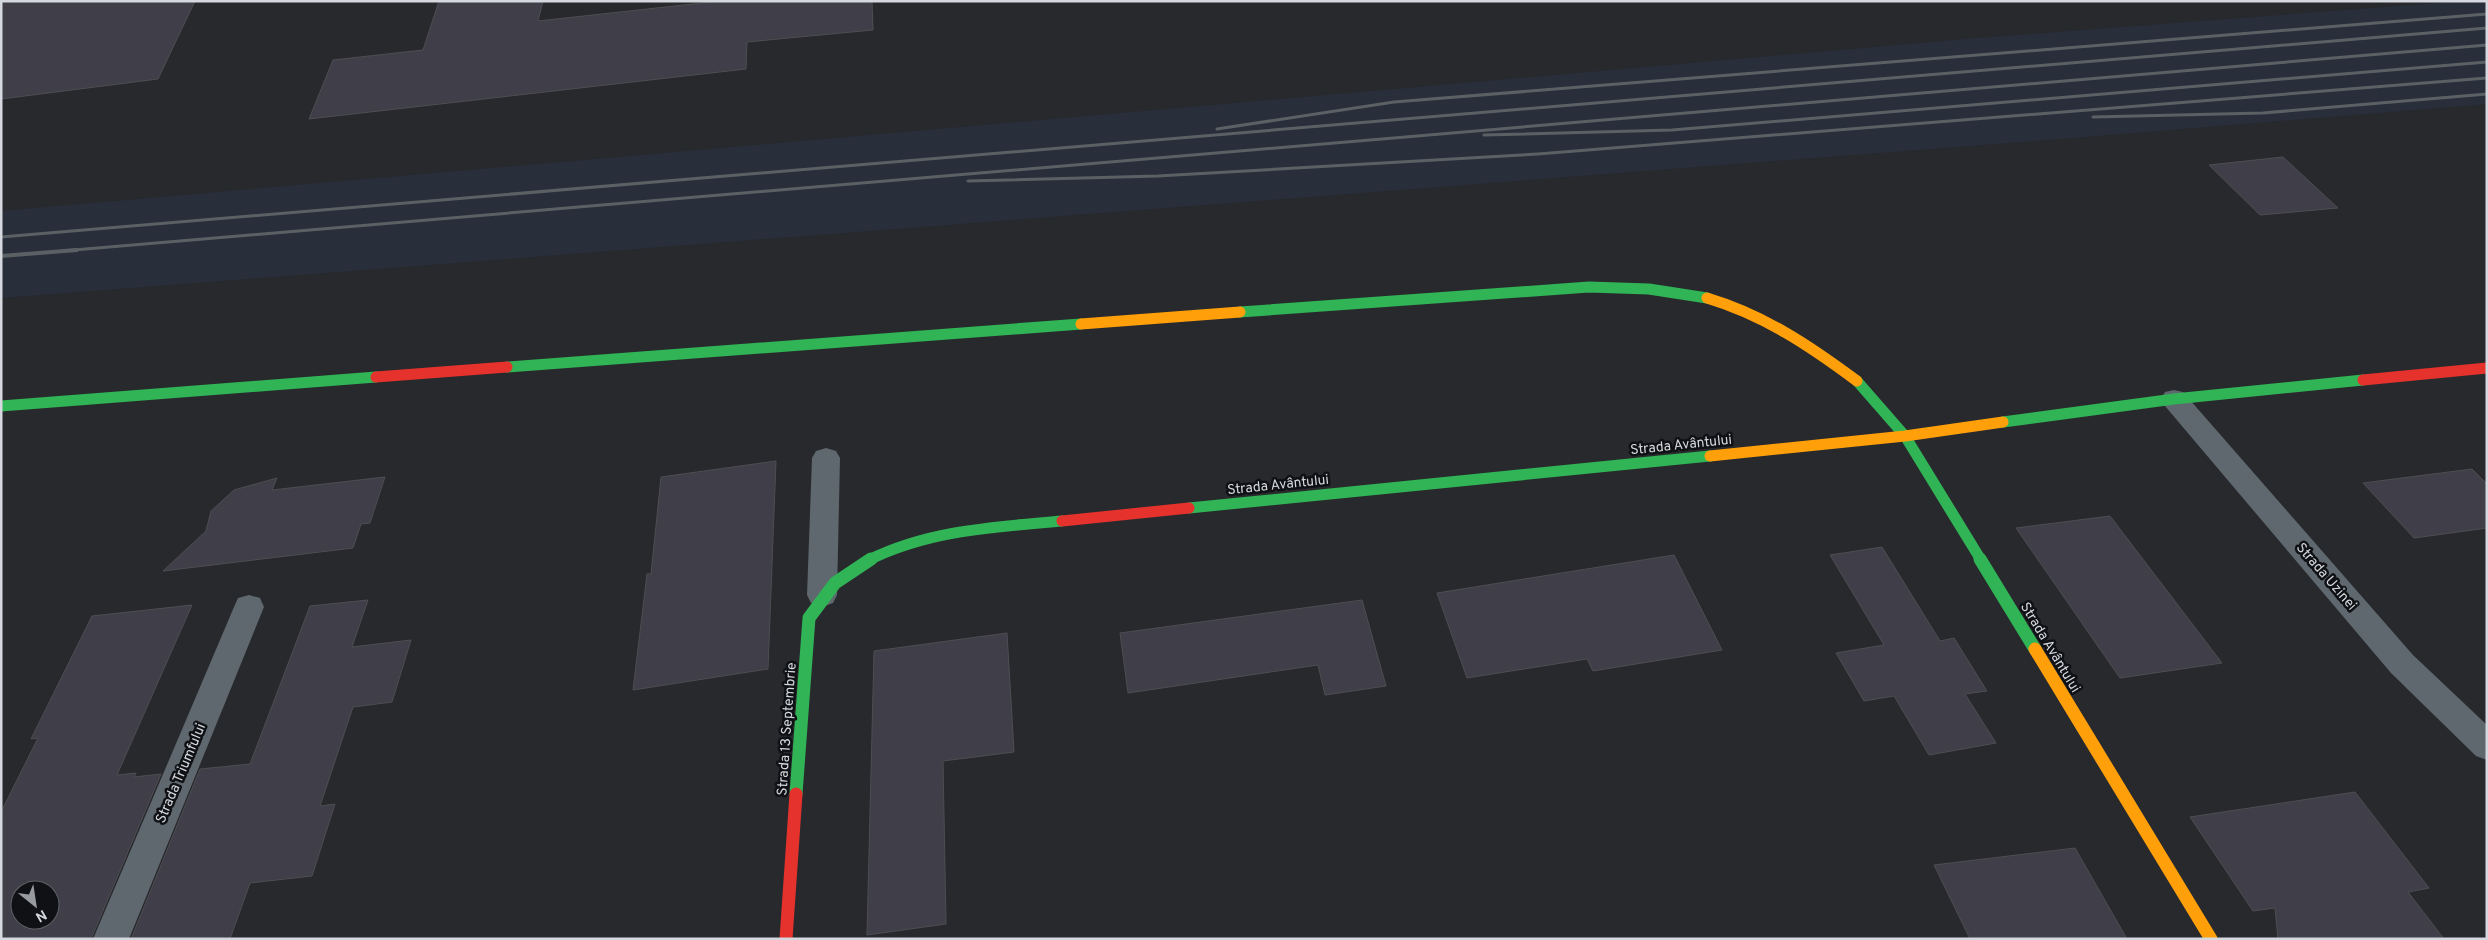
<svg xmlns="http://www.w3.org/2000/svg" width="2488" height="940" viewBox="0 0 2488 940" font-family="Overpass,sans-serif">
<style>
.built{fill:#282f3b}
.building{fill:#3f3e49;stroke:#4e4e52;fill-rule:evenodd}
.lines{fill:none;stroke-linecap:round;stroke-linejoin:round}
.street{fill:#5f686e;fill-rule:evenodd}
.fast-far1{stroke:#30b455;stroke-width:11}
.fast{stroke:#30b455;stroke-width:13}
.slow-far1{stroke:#ff9f0a;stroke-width:11}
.slow{stroke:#ff9f0a;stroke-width:13}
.jam-far1{stroke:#e5322d;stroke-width:11}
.jam{stroke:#e5322d;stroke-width:13}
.rail-far1{stroke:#5b6064;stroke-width:3}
.rail{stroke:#5b6064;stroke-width:4}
.labels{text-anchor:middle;stroke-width:5;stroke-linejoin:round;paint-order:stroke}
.street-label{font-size:14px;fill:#d5d8de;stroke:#0f1114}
</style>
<rect width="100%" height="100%" fill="#27292d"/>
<polygon class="built" points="2465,1 2487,1 2487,104 2072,138 1,298 1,211 1978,38"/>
<g class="building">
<polygon points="1,1 195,1 158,79 1,99"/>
<polygon points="439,1 543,1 538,21 720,1 872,1 873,30 747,42 746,69 309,119 333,60 423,50"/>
<polygon points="2283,157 2338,208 2260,215 2209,165"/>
<polygon points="776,461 768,669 633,690 647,574 651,574 661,477"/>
<polygon points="2472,469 2487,484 2487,528 2414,538 2363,483"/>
<polygon points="385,477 370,523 361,524 353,548 163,571 206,531 211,511 234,490 277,478 272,490"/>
<polygon points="2110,516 2222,663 2120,678 2016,528"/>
<polygon points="1882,547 1940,641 1954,638 1987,691 1965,694 1996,743 1929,755 1894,696 1864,701 1836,653 1884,645 1830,555"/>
<polygon points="1674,555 1722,650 1593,671 1587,659 1467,678 1437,593"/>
<polygon points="368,600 352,647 411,640 392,702 353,707 320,806 335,804 312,876 250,883 230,939 131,939 200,769 250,764 310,606"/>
<polygon points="1362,600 1386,686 1325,695 1318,665 1128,693 1120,633"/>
<path d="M192 605 117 775 136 773 134 777 161 774 91 939H1V812L38 738 31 739 92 616ZM20 890H50V920H20Z"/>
<polygon points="1007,633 1014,752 943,761 946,924 867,935 874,651"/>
<polygon points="2355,792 2429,888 2408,892 2444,939 2278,939 2275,908 2253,911 2190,817"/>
<polygon points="2075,848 2127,939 1970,939 1934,865"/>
</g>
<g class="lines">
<g class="street">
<polygon points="2174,390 2183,392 2413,655 2487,725 2487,760 2476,756 2391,673 2165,406 2161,399 2165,392"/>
<polygon points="826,448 836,451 840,458 837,595 833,603 822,607 811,603 807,595 812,458 816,451"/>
<polygon points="249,595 260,598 264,607 129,939 93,939 234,607 238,598"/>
</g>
<g class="fast-far1">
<polyline points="1240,312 1589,287 1649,289 1707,298"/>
<polyline points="507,367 1081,324"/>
<polyline points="1857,381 1905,436 1981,560"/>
<polyline points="1,406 376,377"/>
<polyline points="2003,422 2174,399 2363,380"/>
<polyline points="1189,508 1710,456"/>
<path d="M869 560C929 530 996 527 1062 521"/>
</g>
<g class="fast">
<polyline points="1980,559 2035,649"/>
<polyline points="796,794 809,618 835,583 871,559"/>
</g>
<g class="slow-far1">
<path d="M1707 298C1764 315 1810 346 1857 381"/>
<polyline points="1081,324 1240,312"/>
<polyline points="1710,456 1905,436 2003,422"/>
</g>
<polyline class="slow" points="2035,649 2211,939"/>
<g class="jam-far1">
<polyline points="376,377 507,367"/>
<polyline points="2363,380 2487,368"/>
<polyline points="1062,521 1189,508"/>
</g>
<polyline class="jam" points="786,939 796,794"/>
<g class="rail-far1">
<polyline points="2093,117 2263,113 2487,94"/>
<polyline points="1217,129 1394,102 2487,14"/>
<polyline points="1484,135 1672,130 2487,62"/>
<polyline points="968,181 1158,176 1538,154 2487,78"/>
<polyline points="1,237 2487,28"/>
<polyline points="62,251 2487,45"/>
</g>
<polyline class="rail" points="1,256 77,250"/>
</g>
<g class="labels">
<g class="street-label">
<text transform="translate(1681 444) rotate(-6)" y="5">Strada Avântului</text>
<text transform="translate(1278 484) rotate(-6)" y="5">Strada Avântului</text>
<text transform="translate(2327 576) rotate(49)" y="5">Strada Uzinei</text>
<text transform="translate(2051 647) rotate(59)" y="5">Strada Avântului</text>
<text transform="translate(786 729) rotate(-86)" y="5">Strada 13 Septembrie</text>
<text transform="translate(180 773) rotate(-67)" y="5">Strada Triumfului</text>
</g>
</g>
<rect width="2488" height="940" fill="none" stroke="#d5d8de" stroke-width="5"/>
<g transform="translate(35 905) rotate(150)"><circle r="24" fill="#0f1114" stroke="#5e6165"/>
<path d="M0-4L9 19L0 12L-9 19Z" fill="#989ba0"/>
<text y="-8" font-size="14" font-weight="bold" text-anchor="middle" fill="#d5d8de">N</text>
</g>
</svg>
